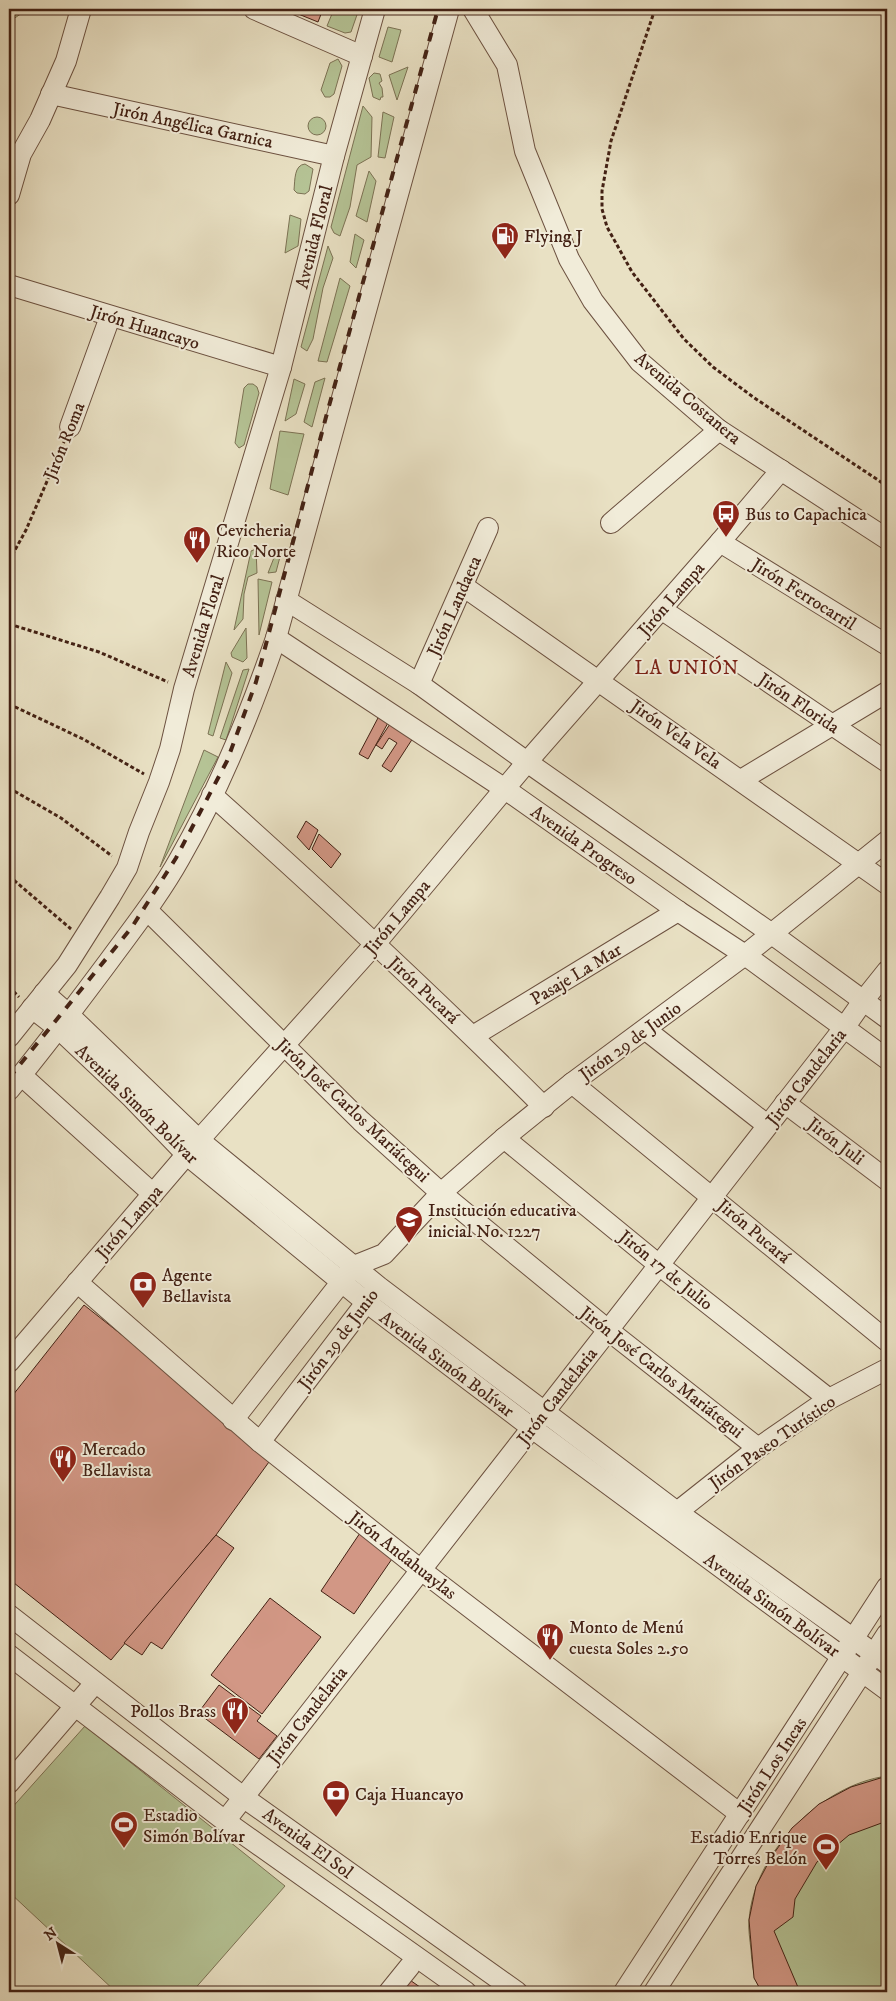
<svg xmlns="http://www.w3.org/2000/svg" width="896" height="2001" viewBox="0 0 896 2001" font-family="'IM FELL DW Pica',serif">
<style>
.green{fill:#b5c395;stroke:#7c7254}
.building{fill:#d29785;stroke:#432114}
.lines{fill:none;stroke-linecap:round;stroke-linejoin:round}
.minor-casing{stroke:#6c5140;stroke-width:22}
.path{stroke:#432114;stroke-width:3;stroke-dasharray:4 2.5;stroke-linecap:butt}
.minor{stroke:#f1ecd9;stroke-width:20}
.rail{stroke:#432114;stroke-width:4;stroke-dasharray:9 9;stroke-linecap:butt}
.labels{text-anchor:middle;stroke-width:4;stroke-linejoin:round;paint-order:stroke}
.street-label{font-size:18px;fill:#432114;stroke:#f1ecd9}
.poi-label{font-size:18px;fill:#432114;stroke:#f1ecd9;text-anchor:start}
.neighbourhood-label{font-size:19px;letter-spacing:1px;fill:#7a1f14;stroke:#f1ecd9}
</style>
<rect width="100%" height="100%" fill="#e9e1c4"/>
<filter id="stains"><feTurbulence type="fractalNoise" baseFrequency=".004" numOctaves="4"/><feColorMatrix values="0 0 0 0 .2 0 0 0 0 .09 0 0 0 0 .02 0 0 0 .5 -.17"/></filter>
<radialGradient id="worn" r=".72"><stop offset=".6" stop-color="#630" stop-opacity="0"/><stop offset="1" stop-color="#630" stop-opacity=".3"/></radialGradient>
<g class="green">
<polygon points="9,9 24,9 22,13 9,22"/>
<polygon points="334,9 359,9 351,32 345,33 327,26"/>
<polygon points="388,27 401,30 392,62 379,57"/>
<polygon points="338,59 342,66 334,94 330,97 325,97 321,90 330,63"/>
<polygon points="408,67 397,100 389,75"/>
<polygon points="374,73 380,74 382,81 379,83 382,88 383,97 381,97 380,100 373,97 369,78"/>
<polygon points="363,106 372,117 371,157 357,165 350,207 340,236 334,233 331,227"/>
<polygon points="383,112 394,117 385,158 378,157"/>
<circle cx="317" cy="126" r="9"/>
<path d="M305 164 313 169 309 191 305 194 297 193 294 190C295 180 294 165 305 164Z"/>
<polygon points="369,171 376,181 367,222 356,216"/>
<polygon points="290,215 301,219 298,246 285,253"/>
<polygon points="355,234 364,240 356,268 350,262"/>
<polygon points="328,246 333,258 323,288 313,339 307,351 301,347"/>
<polygon points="340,278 350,286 327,362 318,361"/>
<polygon points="325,378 312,427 304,422 315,382"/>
<polygon points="294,379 305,384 296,414 285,421"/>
<polygon points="248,384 253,384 257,387 259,393 244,445 239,448 235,443 244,388"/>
<polygon points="280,431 304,434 288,495 270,489"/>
<polygon points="256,549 257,573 248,577 244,594 243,619 234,630 251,551"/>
<polygon points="277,550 281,553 276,572 268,573"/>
<polygon points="258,579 272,582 259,635"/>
<polygon points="246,628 247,658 243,662 232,657 231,653"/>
<polygon points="226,662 232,673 213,736 208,734"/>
<polygon points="249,669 226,740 220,738 243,670"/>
<polygon points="204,750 218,757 160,867"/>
<polygon points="85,1726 285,1886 192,1992 116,1992 9,1892 9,1811"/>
<path d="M887 1776V1992H752L750 1990 759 1987C753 1975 752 1963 751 1950 750 1940 748 1929 749 1920 754 1852 821 1785 887 1776Z"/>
</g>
<g class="building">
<polygon points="286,9 323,9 318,22"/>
<polygon points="379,716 389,721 368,759 359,754"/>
<polygon points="390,724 413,738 391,772 382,766 397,743 389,738 382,749 376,745"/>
<polygon points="306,821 318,830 309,850 297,837"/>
<polygon points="319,834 341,854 331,868 312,849"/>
<polygon points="84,1305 274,1455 216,1535 111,1660 9,1579 9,1400"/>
<polygon points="360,1533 394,1556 354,1614 321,1591"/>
<polygon points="216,1535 234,1548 162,1649 151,1642 142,1655 124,1643"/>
<polygon points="270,1598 321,1637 262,1714 211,1675"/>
<polygon points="219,1685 261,1716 257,1721 277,1736 259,1759 198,1713"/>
<polygon points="887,1776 887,1821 849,1835 817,1862 795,1899 793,1917 774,1931 800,1992 752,1992 750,1990 759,1987 754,1978 749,1920 756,1886 772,1856 792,1828 819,1804 851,1787"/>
<polygon points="407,1978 427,1992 396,1992"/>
</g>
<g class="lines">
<defs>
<g id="minor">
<polyline points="254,9 362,56"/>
<polyline points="473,9 507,65 525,151 569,259 593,301 640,362 719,430 887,539"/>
<polyline points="51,94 334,156"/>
<polyline points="9,195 21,154 40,120 66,61 81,9"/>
<polyline points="9,285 281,367"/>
<polyline points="70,427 110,317"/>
<polyline points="611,523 719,430"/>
<polyline points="720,542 887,645"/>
<polyline points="463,586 887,884"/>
<polyline points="286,600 419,684 527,762 772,934 887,1018"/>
<polyline points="661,609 887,762"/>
<polyline points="276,638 505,789 678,911 745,955 887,1059"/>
<polyline points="419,684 488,528"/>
<polyline points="741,780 887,692"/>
<path d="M212 795C325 896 437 1000 544 1107"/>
<polyline points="147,910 361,1121 441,1193 608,1330 758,1448"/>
<polyline points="44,993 68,1014 199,1140 379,1287 677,1512 887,1663"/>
<polyline points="32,1008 58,1028 132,1098 187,1155 366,1302 532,1428 887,1690"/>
<polyline points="646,1030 767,1125"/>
<polyline points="473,1036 678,911"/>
<polyline points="9,1037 67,965 110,897 127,868 139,832 159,782 170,749 184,689 281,367 334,156 375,9"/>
<polyline points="21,1075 153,1194"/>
<polyline points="572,1083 887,1341"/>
<path d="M9 1090C44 1048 77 1004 109 961 134 927 160 894 180 858 220 788 250 714 276 638L449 9"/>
<polyline points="785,1103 887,1180"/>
<polyline points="504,1138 659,1265 829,1399"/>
<polyline points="77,1282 260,1442 421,1570 740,1814"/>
<polyline points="9,1362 199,1140 375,944 527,762 720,542 781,470"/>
<polyline points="233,1420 354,1266 384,1254 441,1193 504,1138 572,1083 745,955 887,841"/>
<polyline points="260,1442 375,1291"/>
<polyline points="667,1520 758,1448 829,1399 887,1369"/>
<polyline points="9,1615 243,1797 517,1992"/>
<polyline points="9,1655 225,1821 466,1992"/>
<polyline points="9,1783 95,1683"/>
<polyline points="225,1821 844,1028 863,1001 887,971"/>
<polyline points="389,1992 410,1966"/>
<polyline points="624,1992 887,1587"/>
<polyline points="654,1992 887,1634"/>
</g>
</defs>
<use href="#minor" class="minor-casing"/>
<g class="path">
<polyline points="655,9 611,141 602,191 602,209 607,227 632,272 684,339 713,367 753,397 887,486"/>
<polyline points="9,561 26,530 64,442"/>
<polyline points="9,624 99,652 168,682"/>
<polyline points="9,704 83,739 144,774"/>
<polyline points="9,788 61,818 112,856"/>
<polyline points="9,876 71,929"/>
<polyline points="9,987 19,997"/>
</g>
<use href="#minor" class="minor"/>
<polyline class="rail" points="9,1078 132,927 176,858 227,761 256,682 326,417 438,9"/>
</g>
<defs>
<symbol id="fuel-pin" viewBox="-11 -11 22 30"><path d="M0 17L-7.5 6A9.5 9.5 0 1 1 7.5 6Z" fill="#8f2418" stroke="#f1ecd9"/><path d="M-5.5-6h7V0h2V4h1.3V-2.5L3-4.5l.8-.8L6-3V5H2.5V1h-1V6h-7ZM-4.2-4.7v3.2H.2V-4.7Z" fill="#fff"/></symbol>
<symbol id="bus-pin" viewBox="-11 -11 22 30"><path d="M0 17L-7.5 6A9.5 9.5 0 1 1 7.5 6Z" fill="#8f2418" stroke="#f1ecd9"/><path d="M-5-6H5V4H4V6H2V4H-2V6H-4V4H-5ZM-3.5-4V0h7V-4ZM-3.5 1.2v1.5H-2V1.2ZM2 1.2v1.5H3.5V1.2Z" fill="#fff"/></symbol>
<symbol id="restaurant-pin" viewBox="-11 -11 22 30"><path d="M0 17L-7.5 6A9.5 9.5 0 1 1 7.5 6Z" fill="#8f2418" stroke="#f1ecd9"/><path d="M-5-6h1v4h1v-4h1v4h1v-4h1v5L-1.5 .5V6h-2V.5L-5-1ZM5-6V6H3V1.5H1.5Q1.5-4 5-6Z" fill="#fff"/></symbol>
<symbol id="school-pin" viewBox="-11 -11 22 30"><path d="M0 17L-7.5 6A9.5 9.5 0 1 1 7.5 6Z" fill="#8f2418" stroke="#f1ecd9"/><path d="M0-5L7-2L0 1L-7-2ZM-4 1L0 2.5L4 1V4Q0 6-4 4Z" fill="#fff"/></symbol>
<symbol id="bank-pin" viewBox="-11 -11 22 30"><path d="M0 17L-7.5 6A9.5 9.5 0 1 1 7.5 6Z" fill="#8f2418" stroke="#f1ecd9"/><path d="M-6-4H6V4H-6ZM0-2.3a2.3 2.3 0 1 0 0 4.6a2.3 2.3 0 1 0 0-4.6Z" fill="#fff"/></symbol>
<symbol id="stadium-pin" viewBox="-11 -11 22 30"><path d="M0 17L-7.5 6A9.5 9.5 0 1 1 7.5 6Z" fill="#8f2418" stroke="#f1ecd9"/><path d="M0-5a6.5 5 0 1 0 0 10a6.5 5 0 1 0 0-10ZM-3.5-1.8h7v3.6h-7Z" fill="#fff"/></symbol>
</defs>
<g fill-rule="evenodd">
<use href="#fuel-pin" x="489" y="220" width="32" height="43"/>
<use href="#bus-pin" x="710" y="498" width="32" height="43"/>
<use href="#restaurant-pin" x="181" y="524" width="32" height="43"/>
<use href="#school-pin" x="393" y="1204" width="32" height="43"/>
<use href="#bank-pin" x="127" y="1269" width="32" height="43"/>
<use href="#restaurant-pin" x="47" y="1443" width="32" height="43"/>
<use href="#restaurant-pin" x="534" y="1621" width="32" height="43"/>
<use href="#restaurant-pin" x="219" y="1695" width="32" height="43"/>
<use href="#bank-pin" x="320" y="1778" width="32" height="43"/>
<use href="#stadium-pin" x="108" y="1809" width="32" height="43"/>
<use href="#stadium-pin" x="810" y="1831" width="32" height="43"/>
</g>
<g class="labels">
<g class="street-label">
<text transform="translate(193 125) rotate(12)" y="6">Jirón Angélica Garnica</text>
<text transform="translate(314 237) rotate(-76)" y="6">Avenida Floral</text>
<text transform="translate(145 327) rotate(17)" y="6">Jirón Huancayo</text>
<text transform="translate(688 398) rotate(40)" y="6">Avenida Costanera</text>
<text transform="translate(64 441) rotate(-68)" y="6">Jirón Roma</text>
<text transform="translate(804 594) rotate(32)" y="6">Jirón Ferrocarril</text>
<text transform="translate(671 599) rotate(-49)" y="6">Jirón Lampa</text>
<text transform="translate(454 606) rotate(-66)" y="6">Jirón Landaeta</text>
<text transform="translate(203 626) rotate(-73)" y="6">Avenida Floral</text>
<text transform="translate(799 703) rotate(34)" y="6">Jirón Florida</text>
<text transform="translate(676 734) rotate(35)" y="6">Jirón Vela Vela</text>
<text transform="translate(584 845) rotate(35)" y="6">Avenida Progreso</text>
<text transform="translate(397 917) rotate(-50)" y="6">Jirón Lampa</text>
<text transform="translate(576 974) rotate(-31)" y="6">Pasaje La Mar</text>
<text transform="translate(424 990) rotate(43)" y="6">Jirón Pucará</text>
<text transform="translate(630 1041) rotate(-36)" y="6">Jirón 29 de Junio</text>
<text transform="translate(806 1077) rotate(-52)" y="6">Jirón Candelaria</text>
<text transform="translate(137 1104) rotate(44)" y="6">Avenida Simón Bolívar</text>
<text transform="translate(353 1110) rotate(43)" y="6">Jirón José Carlos Mariátegui</text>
<text transform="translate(836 1141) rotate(37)" y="6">Jirón Juli</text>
<text transform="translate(129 1222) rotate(-49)" y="6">Jirón Lampa</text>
<text transform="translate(754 1231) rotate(40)" y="6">Jirón Pucará</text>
<text transform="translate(666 1270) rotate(39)" y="6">Jirón 17 de Julio</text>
<text transform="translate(338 1339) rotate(-53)" y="6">Jirón 29 de Junio</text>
<text transform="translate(447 1364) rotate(37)" y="6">Avenida Simón Bolívar</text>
<text transform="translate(662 1372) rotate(38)" y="6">Jirón José Carlos Mariátegui</text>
<text transform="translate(557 1396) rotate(-52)" y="6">Jirón Candelaria</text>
<text transform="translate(772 1442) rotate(-35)" y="6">Jirón Paseo Turístico</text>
<text transform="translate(403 1555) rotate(38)" y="6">Jirón Andahuaylas</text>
<text transform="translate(772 1605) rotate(36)" y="6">Avenida Simón Bolívar</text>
<text transform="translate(307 1715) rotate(-52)" y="6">Jirón Candelaria</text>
<text transform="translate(772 1765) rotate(-57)" y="6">Jirón Los Incas</text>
<text transform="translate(308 1843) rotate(36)" y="6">Avenida El Sol</text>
</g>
<g class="poi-label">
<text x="524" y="242">Flying J</text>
<text x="745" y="520">Bus to Capachica</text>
<text x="216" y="536">Cevicheria<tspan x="216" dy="21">Rico Norte</tspan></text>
<text x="428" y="1216">Institución educativa<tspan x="428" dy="21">inicial No. 1227</tspan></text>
<text x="162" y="1281">Agente<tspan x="162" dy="21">Bellavista</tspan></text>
<text x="82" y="1455">Mercado<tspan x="82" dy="21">Bellavista</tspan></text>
<text x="569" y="1633">Monto de Menú<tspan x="569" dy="21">cuesta Soles 2.50</tspan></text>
<text x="216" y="1717" text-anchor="end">Pollos Brass</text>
<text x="355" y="1800">Caja Huancayo</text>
<text x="143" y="1821">Estadio<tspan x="143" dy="21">Simón Bolívar</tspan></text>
<text x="807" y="1843" text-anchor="end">Estadio Enrique<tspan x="807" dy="21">Torres Belón</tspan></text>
</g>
<g class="neighbourhood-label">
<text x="687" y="674">LA UNIÓN</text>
</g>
</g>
<rect width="896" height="2001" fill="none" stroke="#e9e1c4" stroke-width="30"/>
<rect x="10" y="10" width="876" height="1981" fill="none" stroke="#432114" stroke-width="2.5"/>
<rect x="15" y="15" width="866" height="1971" fill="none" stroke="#432114"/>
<g transform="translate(58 1944) rotate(324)" stroke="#f1ecd9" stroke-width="4" paint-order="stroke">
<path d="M0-4L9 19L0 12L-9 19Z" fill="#432114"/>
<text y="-8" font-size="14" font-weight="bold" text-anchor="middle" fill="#432114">N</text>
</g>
<rect width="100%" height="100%" filter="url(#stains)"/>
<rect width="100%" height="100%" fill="url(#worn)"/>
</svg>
